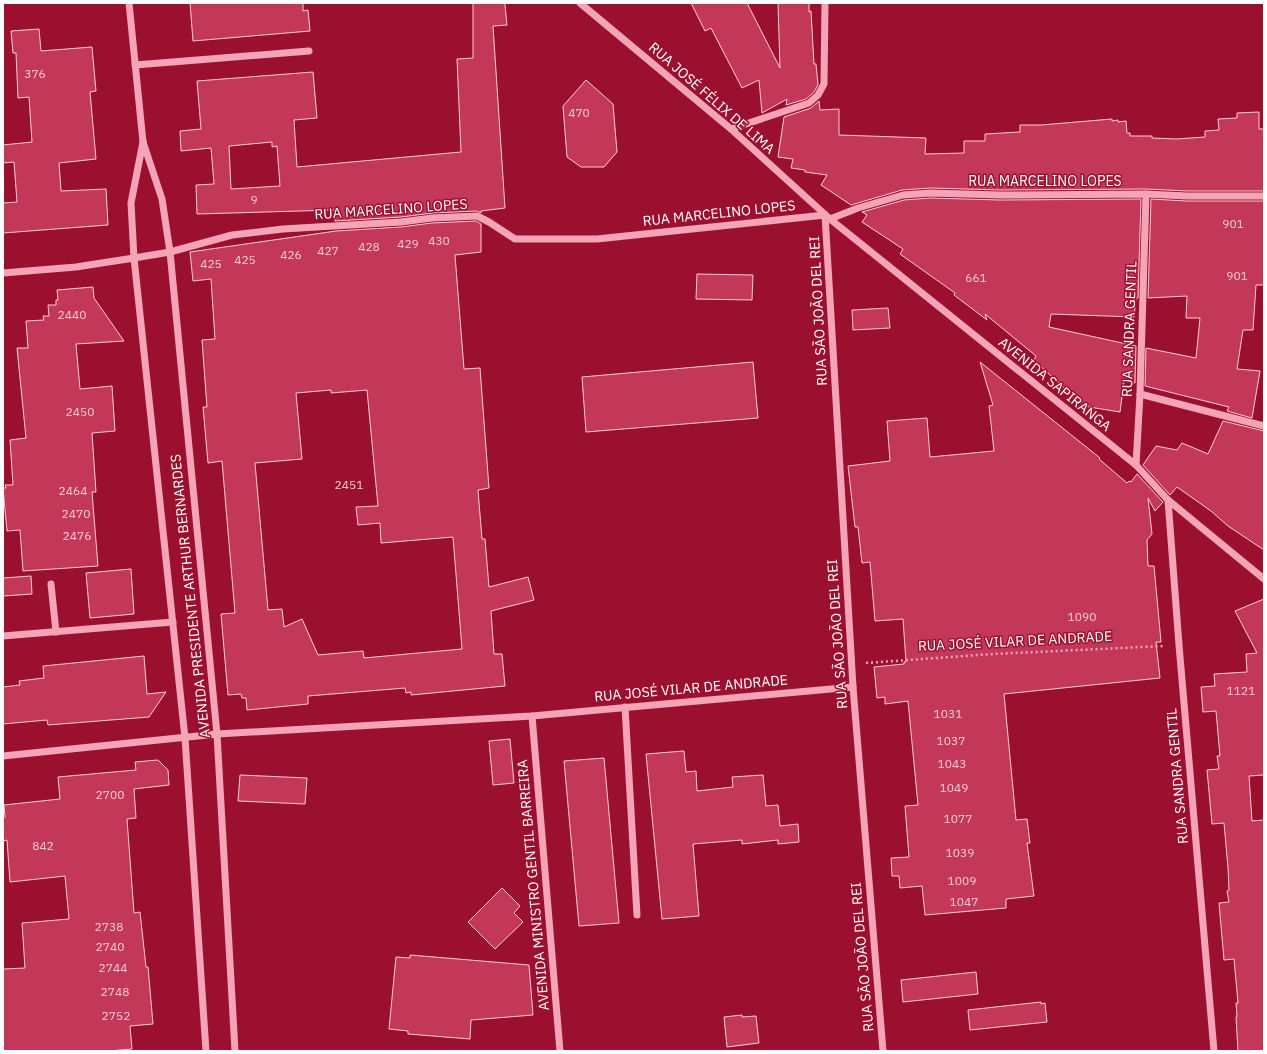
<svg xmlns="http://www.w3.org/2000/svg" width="1267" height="1054" viewBox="0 0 1267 1054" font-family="'IBM Plex Sans',sans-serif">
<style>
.building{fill:#c33859;stroke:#feccd8;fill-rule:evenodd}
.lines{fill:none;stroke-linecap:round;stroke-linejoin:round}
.path{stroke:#f5a3b7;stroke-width:2.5;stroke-dasharray:2 3;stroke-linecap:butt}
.minor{stroke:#f5a3b7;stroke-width:7}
.labels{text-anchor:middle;stroke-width:3;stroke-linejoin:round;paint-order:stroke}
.number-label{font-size:12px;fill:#f0cdd6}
.street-label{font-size:14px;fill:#fff;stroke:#9c102f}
</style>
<rect width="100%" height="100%" fill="#9c102f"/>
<g class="building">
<polygon points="190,3 303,3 303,11 308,10 310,31 193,41"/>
<path d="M473 3H504L505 5 507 25 493 26 505 208 481 211V213L477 211 432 213 401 217 335 221 334 210 197 214 196 185 214 184 211 148 181 151 180 131 201 129 197 81 313 72 317 118 294 120 297 167 461 152 457 59 473 58ZM272 142V147L277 146 280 186 231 189 229 146Z"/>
<polygon points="691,3 747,3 780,68 778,3 809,3 809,12 811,11 814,64 816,64 818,85 814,92 806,99 786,105 787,99 762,113 759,80 742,88 711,28 705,31"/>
<polygon points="39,29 41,51 92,47 96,91 90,92 96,159 59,163 61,191 106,189 108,225 3,233 3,203 17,202 14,162 3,163 3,145 32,142 29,97 18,98 16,53 13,53 11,31"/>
<polygon points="586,80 613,104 617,152 604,167 581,167 567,157 563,106"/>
<polygon points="819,101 820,110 839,109 839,135 926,138 925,154 964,153 964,141 985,141 985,134 1020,132 1020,125 1041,125 1112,119 1112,121 1118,120 1118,122 1126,121 1127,133 1130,133 1130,136 1152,136 1152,138 1176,139 1205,137 1205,131 1219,130 1218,119 1237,118 1237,113 1259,112 1259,129 1264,129 1264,191 1187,191 1146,189 1000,190 930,188 902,190 851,205 821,185 827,175 805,172 805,170 791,168 793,159 778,157 784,117 811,108"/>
<polygon points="930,198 1000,200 1141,199 1138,298 1136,298 1134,317 1051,314 1049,327 1136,346 1135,383 1124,381 1120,412 1083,406 1034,360 1036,356 985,314 987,320 954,295 955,293 900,254 903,249 862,222 867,215 862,212 904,200"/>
<polygon points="1151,199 1187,201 1264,201 1264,285 1256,285 1253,330 1243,330 1237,369 1260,371 1252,418 1227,411 1229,407 1145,386 1146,348 1196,358 1200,318 1186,318 1187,296 1148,298"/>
<path d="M476 221 481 224V252L455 255 464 369 480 368 489 488 478 490 482 539H485L489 587 528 577 534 600 491 611 494 654H502L505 686 411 695V692L406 693 405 688 308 696V704L247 710 246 698H242L241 694 228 695 221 614 235 613 222 461 208 463 203 407H207L202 340 215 339 211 279 193 281 190 252 336 231 401 227 432 223ZM331 390V393L367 390 378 506 356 507 358 525 380 523 381 543 453 537 462 649 364 658 363 651 318 655 302 619 284 627 282 609 268 610 255 463 302 459 296 393Z"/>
<polygon points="697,274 753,275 752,300 696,299"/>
<polygon points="93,287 94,298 124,341 76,344 80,389 112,386 115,431 92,433 96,492 92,492 98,566 23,571 20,530 7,531 3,488 6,488 5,485 13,485 10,440 26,438 17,348 28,348 26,321 44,320 43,316 49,316 48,305 56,305 56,300 58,300 57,290"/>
<polygon points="888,308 890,328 853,330 852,310"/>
<polygon points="753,362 758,418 586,432 582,377"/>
<polygon points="980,362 1100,458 1099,459 1127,483 1129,481 1131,482 1137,474 1163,502 1155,511 1148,498 1152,534 1147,540 1148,566 1154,566 1161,642 1156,642 1160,678 1004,694 1016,820 1027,819 1030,843 1027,843 1034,896 1006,899 1006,908 925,915 922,886 900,888 899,876 892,876 891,858 909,857 905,806 918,805 908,701 885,704 885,697 877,698 874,667 904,664 904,662 906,662 903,619 875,621 870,562 862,563 858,527 855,527 848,466 890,461 887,421 927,418 930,457 994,451 989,406 993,405"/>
<polygon points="1223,421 1264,431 1264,550 1228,526 1211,511 1177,487 1170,495 1143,465 1156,446 1177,450 1182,443 1208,454"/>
<polygon points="131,569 134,614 90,618 86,573"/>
<polygon points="31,576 32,594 3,596 3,578"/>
<polygon points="1264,599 1264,775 1249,776 1252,821 1264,820 1264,1051 1238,1051 1236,1017 1237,1017 1236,1003 1238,1003 1234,959 1224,960 1219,903 1229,902 1227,891 1229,890 1228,868 1224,823 1212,824 1207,770 1219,769 1217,756 1220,756 1216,711 1203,712 1201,687 1215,686 1214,674 1247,672 1246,654 1257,653 1235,611"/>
<polygon points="144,656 147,694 166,692 149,717 48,725 47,720 3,724 3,687 20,685 19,681 44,678 43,666"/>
<polygon points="510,739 514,783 493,785 489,741"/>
<polygon points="684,751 686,772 696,771 697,791 733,787 732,777 763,775 766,806 778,805 780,826 798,824 799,842 778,844 778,840 742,844 742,840 693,844 699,916 662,919 646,754"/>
<polygon points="604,758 619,923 579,926 564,761"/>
<polygon points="158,760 168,770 169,785 134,789 136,818 127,819 134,913 140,912 146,967 148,967 153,1024 130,1026 132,1049 108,1051 3,1051 3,969 25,968 22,923 69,919 65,876 10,882 7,840 3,841 3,818 5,817 4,805 60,799 58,777 136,770 135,762"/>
<polygon points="240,775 307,778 305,804 238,801"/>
<polygon points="502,888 520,906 514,913 523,922 495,949 468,922"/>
<polygon points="410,955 529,965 533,1015 471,1020 470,1039 408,1034 408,1031 389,1029 396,957 410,958"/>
<polygon points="976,972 978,994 903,1002 901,980"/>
<polygon points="1041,1002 1041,1004 1045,1003 1047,1022 970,1030 968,1010"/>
<polygon points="742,1015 742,1017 756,1016 759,1043 727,1047 724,1017"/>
</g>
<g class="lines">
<polyline class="path" points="866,663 993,654 1164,646"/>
<g class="minor">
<polyline points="129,3 143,142 162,199 170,252 217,734 235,1051"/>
<polyline points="580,3 731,129 830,219 1136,465 1168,500 1264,579"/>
<polyline points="135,65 309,51"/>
<polyline points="731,129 809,103 818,95 824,84 825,3"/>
<polyline points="143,142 131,203 134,258 185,738 206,1051"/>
<polyline points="825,215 853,687 883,1051"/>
<polyline points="830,219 858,208 903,195 930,193 1000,195 1146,194 1187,196 1264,196"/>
<polyline points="3,273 76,267 134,258 170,252 232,235 283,229 401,222 432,218 477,216 489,222 515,239 597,239 825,215"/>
<polyline points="1140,394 1264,426"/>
<polyline points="1136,465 1140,394 1146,194"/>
<polyline points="1168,500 1179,645 1214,1051"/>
<polyline points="51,584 56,632"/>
<polyline points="3,636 173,622"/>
<polyline points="625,707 637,915"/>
<polyline points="532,716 560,1051"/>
<polyline points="3,756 217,734 532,716 853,687"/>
</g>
</g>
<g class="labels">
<g class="number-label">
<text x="35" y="78">376</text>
<text x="579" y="117">470</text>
<text x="254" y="204">9</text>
<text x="1233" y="228">901</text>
<text x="439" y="245">430</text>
<text x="408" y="248">429</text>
<text x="369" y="251">428</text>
<text x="328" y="255">427</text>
<text x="291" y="259">426</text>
<text x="245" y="264">425</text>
<text x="211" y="268">425</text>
<text x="1237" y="280">901</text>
<text x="976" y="282">661</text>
<text x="72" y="319">2440</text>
<text x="80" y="416">2450</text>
<text x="349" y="489">2451</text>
<text x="73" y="495">2464</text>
<text x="76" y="518">2470</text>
<text x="77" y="540">2476</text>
<text x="1082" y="621">1090</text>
<text x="1241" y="695">1121</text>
<text x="948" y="718">1031</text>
<text x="951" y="745">1037</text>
<text x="952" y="768">1043</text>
<text x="954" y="792">1049</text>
<text x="110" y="799">2700</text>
<text x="958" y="823">1077</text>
<text x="43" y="850">842</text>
<text x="960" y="857">1039</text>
<text x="962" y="885">1009</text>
<text x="964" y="906">1047</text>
<text x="109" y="931">2738</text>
<text x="110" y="951">2740</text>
<text x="113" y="972">2744</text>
<text x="115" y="996">2748</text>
<text x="116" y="1020">2752</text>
</g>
<g class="street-label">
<text transform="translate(712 98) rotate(41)" y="5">RUA JOSÉ FÉLIX DE LIMA</text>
<text x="1045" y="186">RUA MARCELINO LOPES</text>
<text transform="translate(391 209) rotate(-4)" y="5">RUA MARCELINO LOPES</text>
<text transform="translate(719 213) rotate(-6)" y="5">RUA MARCELINO LOPES</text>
<text transform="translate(818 311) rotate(-93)" y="5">RUA SÃO JOÃO DEL REI</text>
<text transform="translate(1129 329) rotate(-88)" y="5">RUA SANDRA GENTIL</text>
<text transform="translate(1055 384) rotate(39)" y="5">AVENIDA SAPIRANGA</text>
<text transform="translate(190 596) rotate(-96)" y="5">AVENIDA PRESIDENTE ARTHUR BERNARDES</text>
<text transform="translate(837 634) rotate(-94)" y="5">RUA SÃO JOÃO DEL REI</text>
<text transform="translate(1015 641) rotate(-3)" y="5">RUA JOSÉ VILAR DE ANDRADE</text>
<text transform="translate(691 688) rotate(-5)" y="5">RUA JOSÉ VILAR DE ANDRADE</text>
<text transform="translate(1177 776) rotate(-95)" y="5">RUA SANDRA GENTIL</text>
<text transform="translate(533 885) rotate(-95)" y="5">AVENIDA MINISTRO GENTIL BARREIRA</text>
<text transform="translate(862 957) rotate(-95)" y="5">RUA SÃO JOÃO DEL REI</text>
</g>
</g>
<rect width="1267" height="1054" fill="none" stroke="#ffffff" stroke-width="8"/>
</svg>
